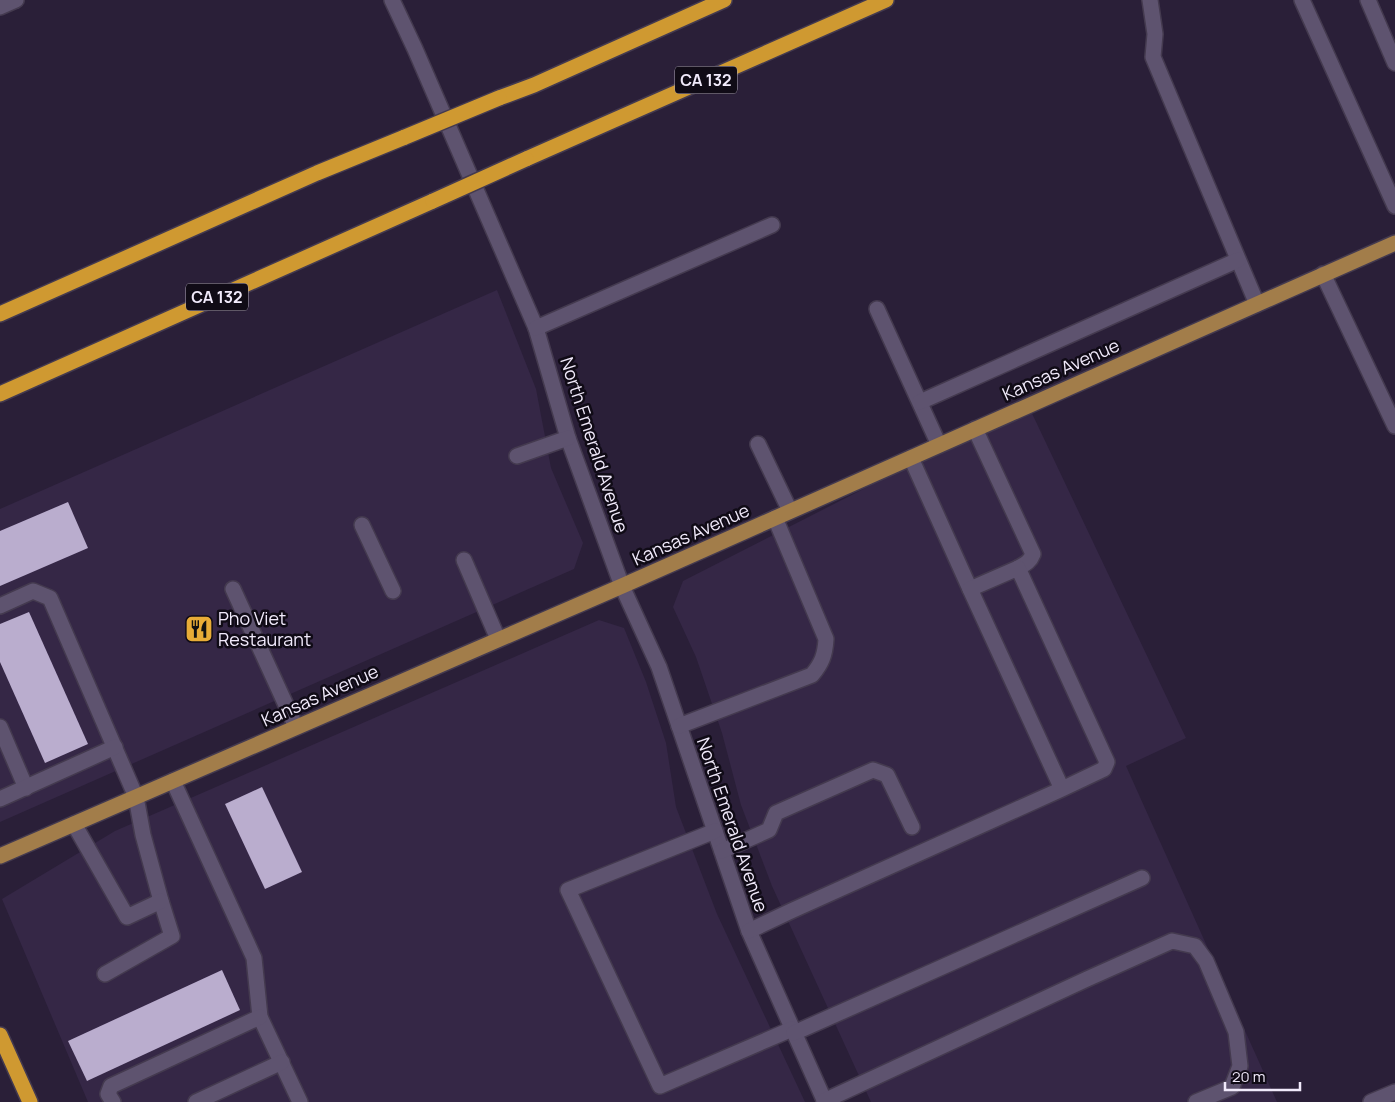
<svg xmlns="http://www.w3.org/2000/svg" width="1395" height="1102" viewBox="0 0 1395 1102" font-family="Manrope,sans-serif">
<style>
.built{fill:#352746}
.building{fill:#baadce}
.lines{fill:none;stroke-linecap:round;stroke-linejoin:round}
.minor-casing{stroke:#443a4f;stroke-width:18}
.major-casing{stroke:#443a4f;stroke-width:18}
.highway-casing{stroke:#443a4f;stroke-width:18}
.minor{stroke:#5e536f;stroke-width:15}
.major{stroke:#a27d4a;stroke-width:15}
.highway{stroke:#cf9931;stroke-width:15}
.highway-bridge-casing{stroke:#443a4f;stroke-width:18;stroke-linecap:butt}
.highway-bridge{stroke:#cf9931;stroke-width:15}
.labels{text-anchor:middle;stroke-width:5;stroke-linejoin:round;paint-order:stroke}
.shield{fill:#100b16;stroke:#aea7b6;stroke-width:1}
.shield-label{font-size:16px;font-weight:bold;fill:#f1eafb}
.street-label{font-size:18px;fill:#f1eafb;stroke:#100b16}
.poi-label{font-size:18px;fill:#f1eafb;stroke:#100b16;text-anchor:start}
</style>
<rect width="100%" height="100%" fill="#2a1f38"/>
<g class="built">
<polygon points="497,290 536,389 551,468 583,543 574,569 0,822 0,509"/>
<polygon points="1028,405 1186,738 1126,766 1277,1102 871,1102 772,886 741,805 722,733 696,657 673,607 683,581"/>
<polygon points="599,620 624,628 646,682 666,743 676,807 717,914 805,1102 88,1102 2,899 115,831"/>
</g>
<g class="building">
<polygon points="68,502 88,548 0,586 0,531"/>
<polygon points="29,612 88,744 45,763 0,662 0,624"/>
<polygon points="262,787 302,872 265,889 225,804"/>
<polygon points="222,970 240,1010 87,1081 68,1041"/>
</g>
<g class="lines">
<defs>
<g id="minor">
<polyline points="392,0 415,49 536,328 568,438 622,586 659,667 749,931 825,1102"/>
<polyline points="1150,0 1155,34 1153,57 1257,304"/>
<polyline points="1302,0 1395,206"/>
<polyline points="1368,0 1395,63"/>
<polyline points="0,7 16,0"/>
<polyline points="1323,274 1395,426"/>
<polyline points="877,309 939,445"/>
<polyline points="536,328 772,225"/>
<polyline points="920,402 1238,260"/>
<path d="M975 429 1033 554C1030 562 1025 564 1018 568"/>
<polyline points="758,444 790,511"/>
<polyline points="517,456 568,438"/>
<polyline points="911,458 970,589"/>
<polyline points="362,525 393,591"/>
<polyline points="464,560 498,639"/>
<polyline points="233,589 296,727"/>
<polyline points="0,606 33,591 50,598 136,797 143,835 161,901 172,936 105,974"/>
<path d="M679 726 812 675C822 663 825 655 826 639L775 518"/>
<polyline points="0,727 26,788"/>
<polyline points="173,781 254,958 260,1017 300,1102"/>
<polyline points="0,799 115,747"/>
<polyline points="74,824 127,917 161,901"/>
<polyline points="715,831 568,890 660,1086 792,1029"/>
<polyline points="722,851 769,830 776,813 873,770 887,775 912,827"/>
<polyline points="749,931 791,911 1062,789 1104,769 1107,762 1018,568 970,589 1062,789"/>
<polyline points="794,1033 1142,878"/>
<polyline points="824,1101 1087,979 1172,941 1195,946 1206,961 1236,1032 1240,1066 1232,1087 1196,1102"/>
<polyline points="113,1102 108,1094 111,1086 260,1017"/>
<polyline points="196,1102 282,1062"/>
<polyline points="1371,1102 1395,1092"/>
</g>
<polyline id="major" points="0,856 622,586 1395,243"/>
<g id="highway">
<polyline points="499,98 534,85 724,0"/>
<polyline points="526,159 886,0"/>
<polyline points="0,314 317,173 405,137"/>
<polyline points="0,394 433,201"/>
<polyline points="0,1035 30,1102"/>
</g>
</defs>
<use href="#minor" class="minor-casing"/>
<use href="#major" class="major-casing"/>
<use href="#highway" class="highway-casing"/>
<use href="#minor" class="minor"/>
<use href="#major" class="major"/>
<use href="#highway" class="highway"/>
<defs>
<g id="highway-bridge">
<polyline points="405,137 499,98"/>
<polyline points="433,201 526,159"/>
</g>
</defs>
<use href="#highway-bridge" class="highway-bridge-casing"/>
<use href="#highway-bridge" class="highway-bridge"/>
</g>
<defs>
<symbol id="restaurant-square" viewBox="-11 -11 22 22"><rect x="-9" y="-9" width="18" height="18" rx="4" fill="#e8ac37" stroke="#100b16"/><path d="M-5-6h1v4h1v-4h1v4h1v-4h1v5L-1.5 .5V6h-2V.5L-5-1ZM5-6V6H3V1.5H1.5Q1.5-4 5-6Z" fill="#111"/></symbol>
</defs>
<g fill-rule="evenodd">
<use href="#restaurant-square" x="183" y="613" width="32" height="32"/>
</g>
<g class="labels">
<g class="shield">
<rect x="675" y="66.5" width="62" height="27" rx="4"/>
<rect x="186" y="283.5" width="62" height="27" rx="4"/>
</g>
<g class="shield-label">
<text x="706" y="86">CA 132</text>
<text x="217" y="303">CA 132</text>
</g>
<g class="street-label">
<text transform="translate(1061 370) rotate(-24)" y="6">Kansas Avenue</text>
<text transform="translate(594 445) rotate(72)" y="6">North Emerald Avenue</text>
<text transform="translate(691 535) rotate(-24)" y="6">Kansas Avenue</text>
<text transform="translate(320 696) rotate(-24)" y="6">Kansas Avenue</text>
<text transform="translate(732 825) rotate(71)" y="6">North Emerald Avenue</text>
</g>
<g class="poi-label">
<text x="218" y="625">Pho Viet<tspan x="218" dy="21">Restaurant</tspan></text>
</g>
</g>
<path d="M1225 1082v8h75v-8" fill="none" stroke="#f1eafb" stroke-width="2.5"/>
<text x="1232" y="1082" font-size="15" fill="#f1eafb" stroke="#100b16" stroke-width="4" paint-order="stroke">20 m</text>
</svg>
